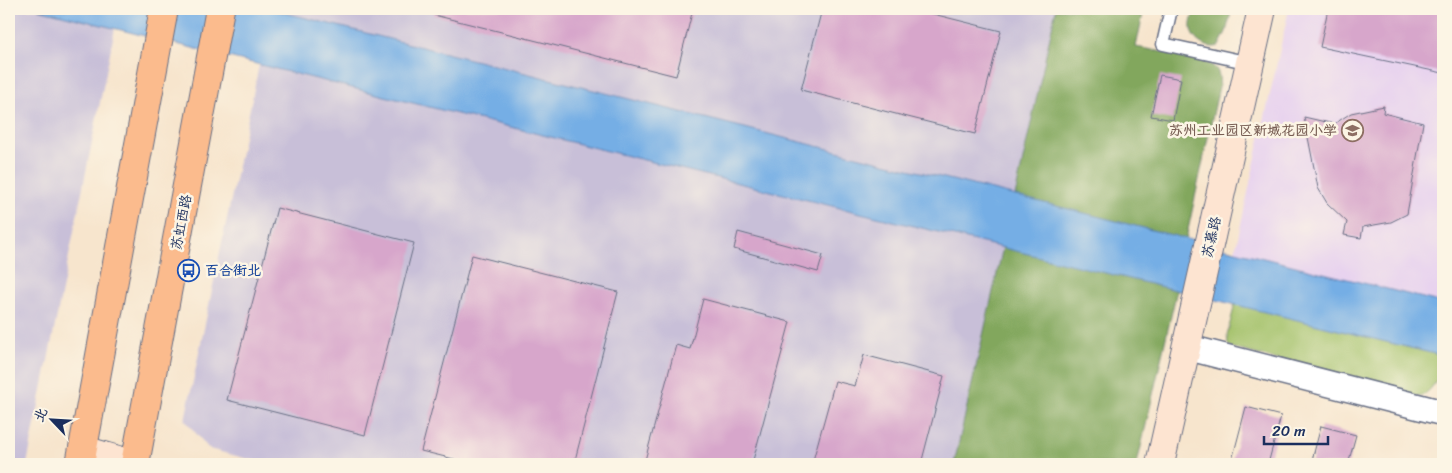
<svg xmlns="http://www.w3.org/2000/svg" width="1452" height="473" viewBox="0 0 1452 473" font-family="Sriracha,'LXGW WenKai TC',sans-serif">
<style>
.built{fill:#e7d2ef}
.industrial{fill:#c8bfd8}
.green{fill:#a3c169;stroke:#5f7864}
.forest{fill:#82a75d;stroke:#4e6b5e}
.water{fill:#75aee5;stroke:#486ea2}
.building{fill:#d7a6cb}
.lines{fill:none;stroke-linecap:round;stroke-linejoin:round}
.lane-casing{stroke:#686f85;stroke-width:15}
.street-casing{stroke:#686f85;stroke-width:28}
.secondary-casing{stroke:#686f85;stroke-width:30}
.primary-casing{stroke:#686f85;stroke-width:30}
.lane{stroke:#fff;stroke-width:12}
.street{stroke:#fff;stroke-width:25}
.secondary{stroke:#fde4d1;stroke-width:28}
.primary{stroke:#fbbb8d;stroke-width:28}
.labels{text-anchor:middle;stroke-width:5;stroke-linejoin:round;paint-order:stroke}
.education-label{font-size:14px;font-weight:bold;fill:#785e54;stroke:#fcf5e5;text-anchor:end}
.street-label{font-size:14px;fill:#1b2f5e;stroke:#fcf5e5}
.transit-label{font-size:14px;font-weight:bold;fill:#164399;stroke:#fcf5e5;text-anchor:start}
</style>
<rect width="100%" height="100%" fill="#fcf5e5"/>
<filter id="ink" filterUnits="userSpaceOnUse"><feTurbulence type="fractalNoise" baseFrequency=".02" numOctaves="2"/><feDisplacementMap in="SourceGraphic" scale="10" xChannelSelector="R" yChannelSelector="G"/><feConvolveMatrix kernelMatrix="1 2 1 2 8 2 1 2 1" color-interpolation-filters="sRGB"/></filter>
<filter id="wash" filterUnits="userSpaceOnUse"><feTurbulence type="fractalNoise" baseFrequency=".0096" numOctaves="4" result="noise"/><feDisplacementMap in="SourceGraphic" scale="20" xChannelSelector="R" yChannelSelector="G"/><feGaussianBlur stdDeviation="1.12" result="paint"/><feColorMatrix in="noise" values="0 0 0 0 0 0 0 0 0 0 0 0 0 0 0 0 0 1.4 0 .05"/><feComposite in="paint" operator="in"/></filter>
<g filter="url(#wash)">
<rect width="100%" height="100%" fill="#f7e5cd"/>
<polygon class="built" points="1289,9 1443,9 1443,303 1235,251"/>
<g class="industrial">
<polygon points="9,9 38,9 115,28 27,464 9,464"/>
<polygon points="270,9 1056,9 1015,196"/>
<polygon points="259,65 1003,247 954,464 268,464 209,449 185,420"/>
</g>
<path class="green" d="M1235 304 1443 356C1442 373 1435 389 1420 397L1232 348 1228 345 1227 335Z"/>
<g class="forest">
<path d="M1056 9H1144L1136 47C1151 50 1203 58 1213 66 1220 71 1220 79 1219 87L1186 239 1015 196Z"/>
<path d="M1195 9H1232L1226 32 1219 46C1208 50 1192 41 1191 29 1190 23 1193 15 1195 9Z"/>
<polygon points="1003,247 1177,290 1137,464 954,464"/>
</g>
<path class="water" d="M38 9H270L1443 303V356C975 240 506 128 38 9Z"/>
<g id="blocks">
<g class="building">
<polygon points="435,9 693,9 676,76 434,15"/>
<polygon points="822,9 913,9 1001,31 975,134 801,90"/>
<polygon points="1328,9 1443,9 1443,73 1320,47"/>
<polygon points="1160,75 1181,79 1173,120 1151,116"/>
<polygon points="1384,106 1383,113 1423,123 1407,214 1391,222 1363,227 1361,238 1344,235 1347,222 1327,203 1318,188 1304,117 1334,124 1351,113"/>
<polygon points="277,208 414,243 365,435 227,400"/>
<polygon points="738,232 823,255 818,272 734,249"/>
<polygon points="472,255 618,292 574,464 474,464 421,451"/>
<polygon points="703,299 790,322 752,464 644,464 676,345 690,349"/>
<polygon points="864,355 944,376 921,464 812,464 835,381 855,386"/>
<polygon points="1246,407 1281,416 1268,464 1231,464"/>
<polygon points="1321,426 1356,435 1348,464 1311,464"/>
</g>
</g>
</g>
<g filter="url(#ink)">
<use href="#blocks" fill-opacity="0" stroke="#686f85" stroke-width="1"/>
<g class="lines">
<defs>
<polyline id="lane" points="1171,9 1163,44 1250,63"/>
<polyline id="street" points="1186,347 1443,413"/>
<g id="secondary">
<polyline points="83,450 132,464"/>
<polyline points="1160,464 1262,9"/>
</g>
<g id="primary">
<polyline points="80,464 164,9"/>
<polyline points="135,464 220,9"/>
</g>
</defs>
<use href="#lane" class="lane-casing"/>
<use href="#street" class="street-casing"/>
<use href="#secondary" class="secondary-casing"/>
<use href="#primary" class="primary-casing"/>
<use href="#lane" class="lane"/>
<use href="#street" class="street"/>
<use href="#secondary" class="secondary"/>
<use href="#primary" class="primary"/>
</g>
</g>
<defs>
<symbol id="school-ring" viewBox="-11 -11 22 22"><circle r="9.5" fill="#fcf5e5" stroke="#8d6e63" stroke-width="1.5"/><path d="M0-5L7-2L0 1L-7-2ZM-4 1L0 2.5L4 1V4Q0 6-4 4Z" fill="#8d6e63"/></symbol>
<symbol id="bus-ring" viewBox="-11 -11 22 22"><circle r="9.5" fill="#fcf5e5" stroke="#1a4fb4" stroke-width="1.5"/><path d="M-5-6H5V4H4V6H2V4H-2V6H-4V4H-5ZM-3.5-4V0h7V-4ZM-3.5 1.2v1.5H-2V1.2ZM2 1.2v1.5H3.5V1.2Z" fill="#1a4fb4"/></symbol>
</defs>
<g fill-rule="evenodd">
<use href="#school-ring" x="1340" y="118" width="25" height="25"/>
<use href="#bus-ring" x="176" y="258" width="25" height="25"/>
</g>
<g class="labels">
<g class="education-label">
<text x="1337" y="135">苏州工业园区新城花园小学</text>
</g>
<g class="street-label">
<text transform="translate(181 222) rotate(-79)" y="5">苏虹西路</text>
<text transform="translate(1211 237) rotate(-77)" y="5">苏慕路</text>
</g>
<g class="transit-label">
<text x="205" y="275">百合街北</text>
</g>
</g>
<rect width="1452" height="473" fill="none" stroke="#fcf5e5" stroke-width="30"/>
<g transform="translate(52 420) rotate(295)" stroke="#fcf5e5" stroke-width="4" paint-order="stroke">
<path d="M0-4L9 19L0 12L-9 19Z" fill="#1b2f5e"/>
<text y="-8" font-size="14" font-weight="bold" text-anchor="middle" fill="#1b2f5e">北</text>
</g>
<path d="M1264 436v8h64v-8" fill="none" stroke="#1b2f5e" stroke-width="2.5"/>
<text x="1272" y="436" font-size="15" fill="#1b2f5e" stroke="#fcf5e5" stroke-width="4" paint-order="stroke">20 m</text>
</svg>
